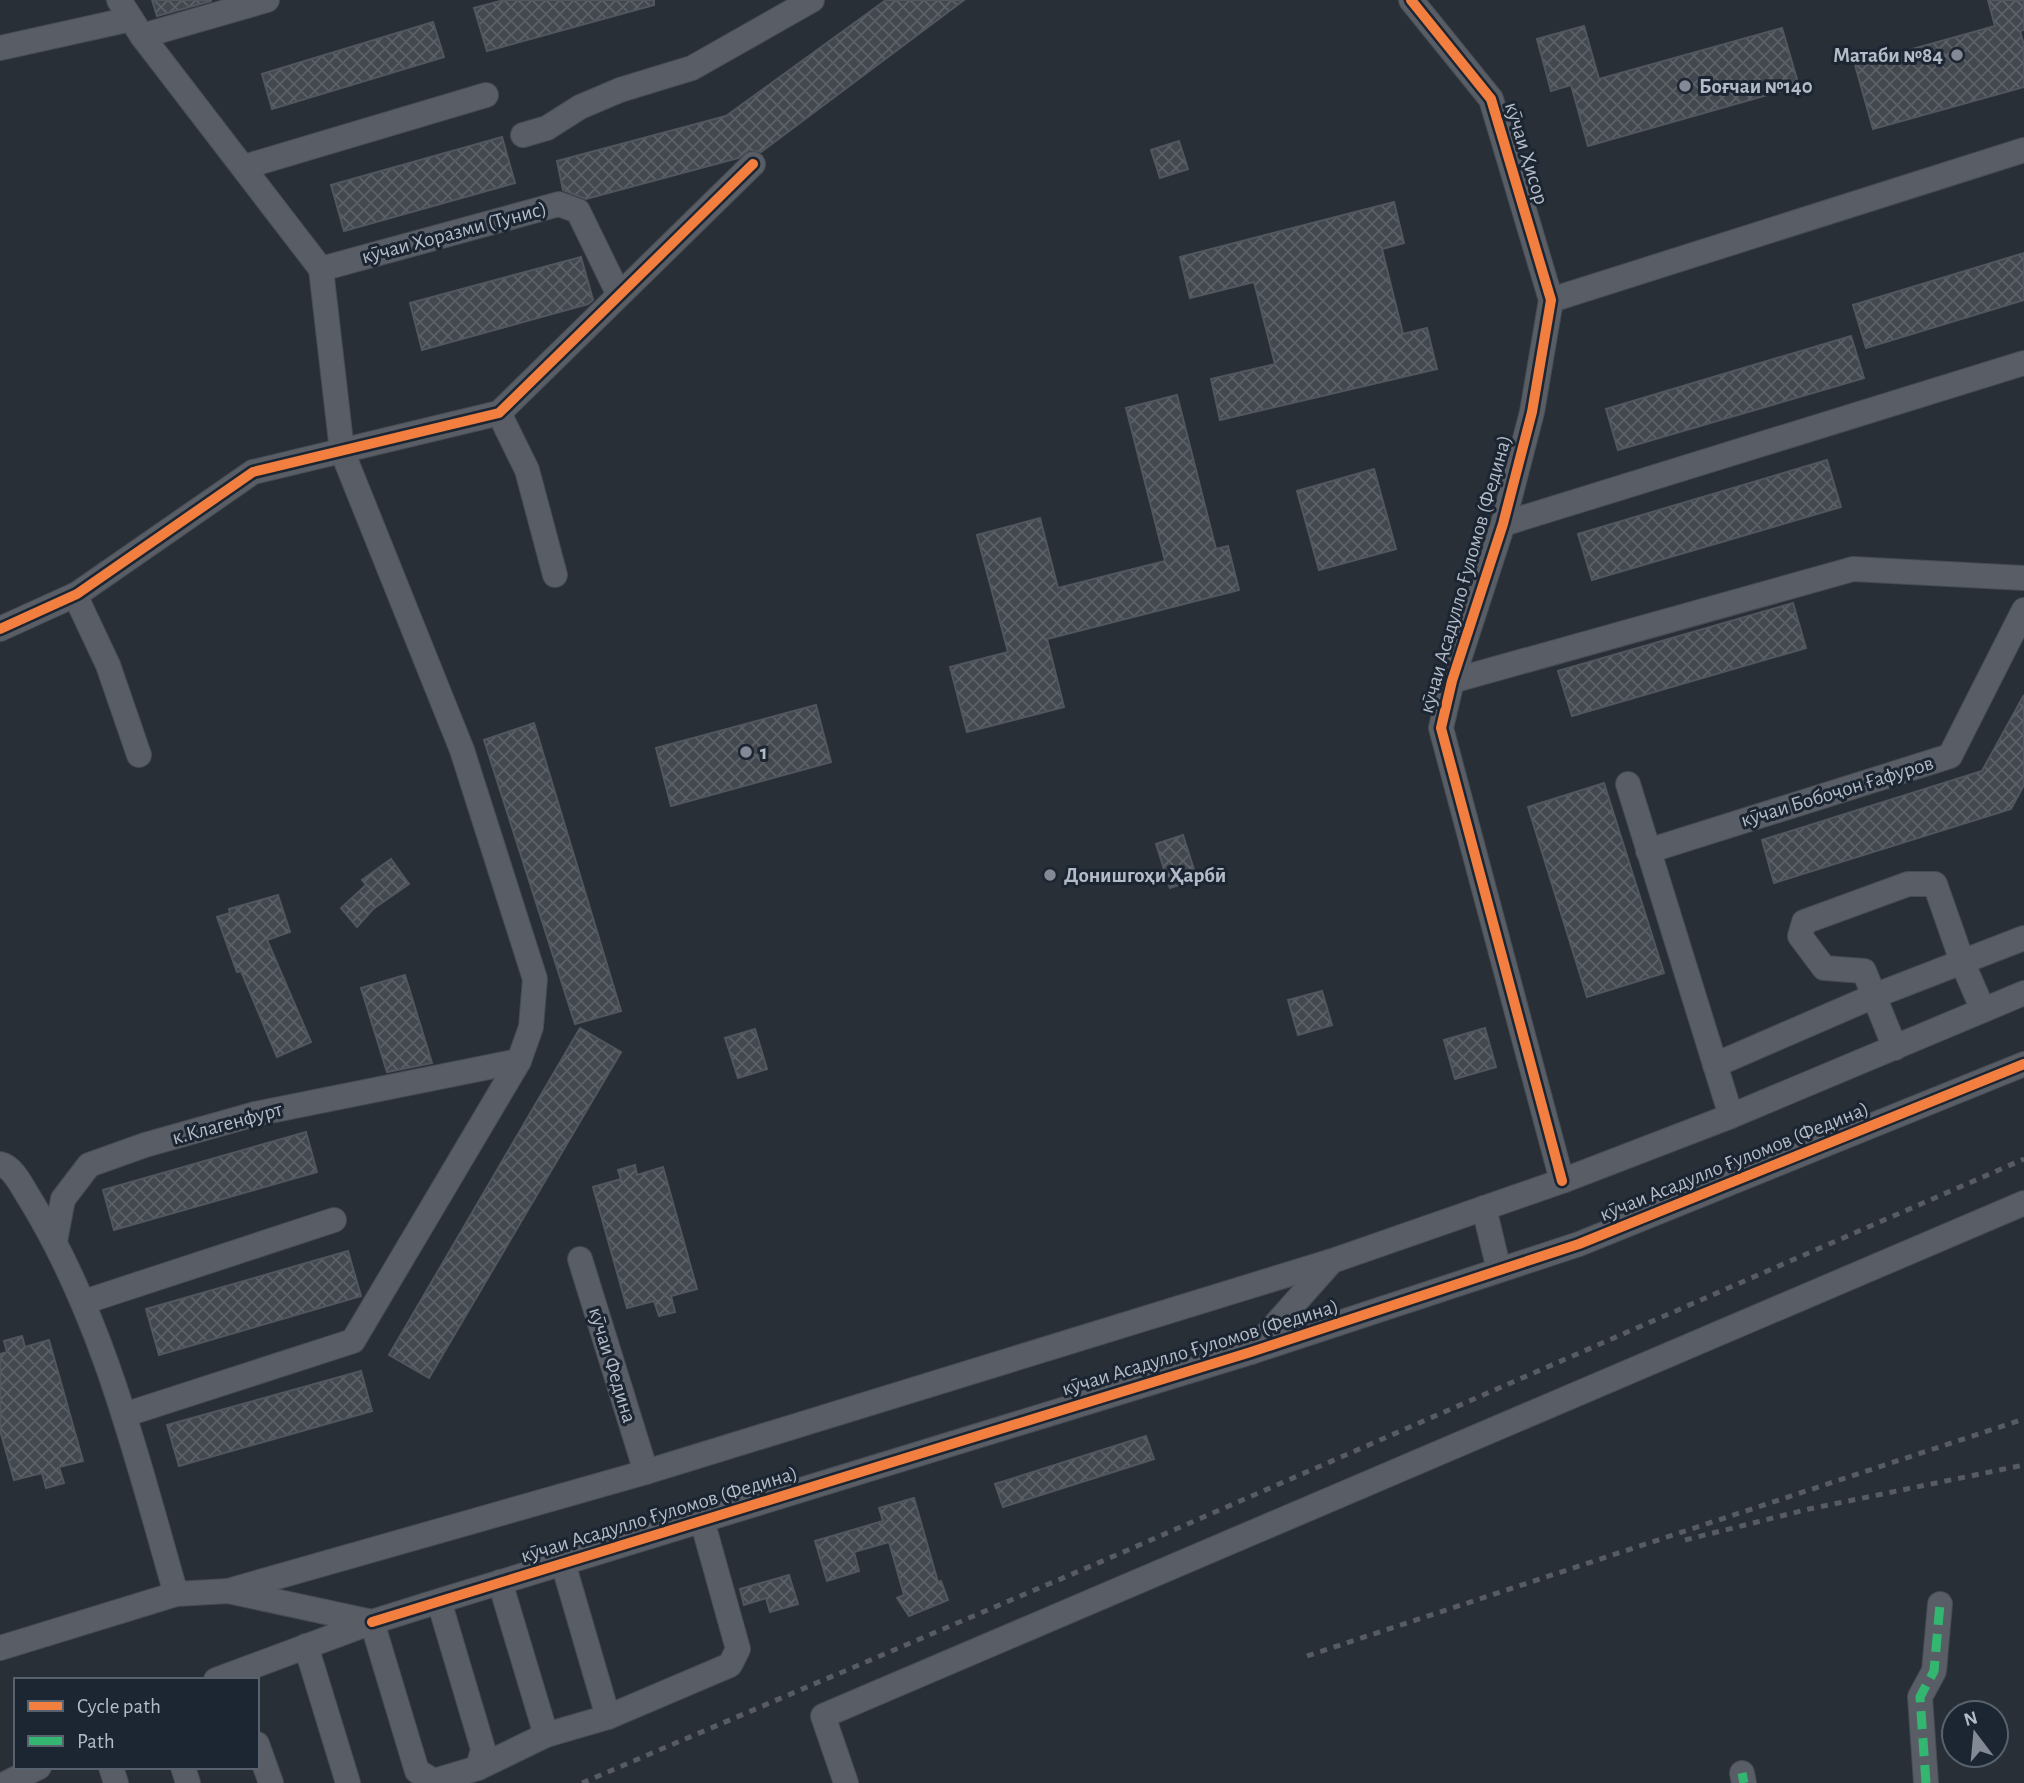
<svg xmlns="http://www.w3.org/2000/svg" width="2024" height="1783" viewBox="0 0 2024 1783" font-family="'Alegreya Sans',sans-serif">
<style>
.building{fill:url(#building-cross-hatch);stroke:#51565f;stroke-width:2}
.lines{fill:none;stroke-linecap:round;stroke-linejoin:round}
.minor-casing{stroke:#474b52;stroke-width:26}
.minor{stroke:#595d65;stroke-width:24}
.rail{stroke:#585c62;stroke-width:5;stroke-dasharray:7 7;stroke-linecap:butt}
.quiet{stroke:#33b770;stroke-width:9;stroke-dasharray:18 9;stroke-linecap:butt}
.cycleway-casing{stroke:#1c2532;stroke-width:15}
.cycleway{stroke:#f27e40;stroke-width:10}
.poi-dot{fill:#838a95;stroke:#1c2532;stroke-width:2.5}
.labels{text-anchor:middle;stroke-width:6;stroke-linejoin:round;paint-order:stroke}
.poi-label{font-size:21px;font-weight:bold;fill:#b3bbc8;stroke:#1c2532;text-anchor:start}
.street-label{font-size:21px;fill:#b3bbc8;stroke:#1c2532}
</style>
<defs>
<pattern id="building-cross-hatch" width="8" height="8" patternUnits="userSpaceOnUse" patternTransform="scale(1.75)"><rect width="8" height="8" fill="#43484f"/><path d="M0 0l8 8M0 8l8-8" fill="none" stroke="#5c6067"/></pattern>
</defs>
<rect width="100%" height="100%" fill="#292f37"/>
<g class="building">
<polygon points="152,0 211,0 211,1 157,16"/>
<polygon points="504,0 654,0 654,5 487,51 474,8"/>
<polygon points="886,0 964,0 761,152 749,150 738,158 586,199 563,190 557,161 726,116"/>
<polygon points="1988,0 2024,0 2024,30 2020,31 2024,45 2024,87 1873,129 1855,65 1995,26"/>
<polygon points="433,22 444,57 272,109 262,74"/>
<polygon points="1584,26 1599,79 1782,28 1799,86 1588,146 1571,85 1551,91 1537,39"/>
<polygon points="502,137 515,183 344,231 331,185"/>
<polygon points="1179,141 1188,169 1160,178 1151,150"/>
<polygon points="1394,202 1404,243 1382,249 1403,334 1427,328 1437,369 1220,420 1211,379 1275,364 1254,282 1190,298 1180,257"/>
<polygon points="2024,253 2024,300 1866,348 1853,305"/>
<polygon points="581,257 593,300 588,304 422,350 410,303"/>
<polygon points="1851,336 1864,378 1618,450 1606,409"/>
<polygon points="1177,395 1216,549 1228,546 1239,590 1047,639 1064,707 967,732 950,667 1008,652 977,535 1040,518 1058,588 1165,561 1126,408"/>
<polygon points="1827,460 1841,507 1592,580 1578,534"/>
<polygon points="1374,469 1396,549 1319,570 1297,491"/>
<polygon points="1793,603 1806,648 1572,716 1558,671"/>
<polygon points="2024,695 2024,785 2011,809 1774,883 1762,840 1982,771"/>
<polygon points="816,705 831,762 671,806 656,748"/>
<polygon points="534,723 621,1011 575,1024 484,740"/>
<polygon points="1604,783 1664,973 1587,997 1528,807"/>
<polygon points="1183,835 1197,879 1170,888 1156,844"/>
<polygon points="391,859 409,884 373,909 357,927 341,908 366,885 362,880"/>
<polygon points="278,895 290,932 267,940 311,1042 277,1057 241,971 237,972 217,917 230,913 229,909"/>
<polygon points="405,975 432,1063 387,1072 361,988"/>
<polygon points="1322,991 1332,1025 1298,1035 1288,1000"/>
<polygon points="580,1028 621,1052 429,1378 389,1355"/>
<polygon points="1485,1028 1496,1067 1455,1079 1444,1040"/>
<polygon points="755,1029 767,1069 738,1078 725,1038"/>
<polygon points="306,1132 317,1172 114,1230 103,1190"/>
<polygon points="635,1165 637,1175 663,1167 697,1289 671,1296 675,1312 659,1316 654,1301 627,1308 593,1187 621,1179 618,1170"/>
<polygon points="348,1251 361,1296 159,1355 146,1309"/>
<polygon points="22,1336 25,1347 49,1340 83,1461 59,1467 64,1483 46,1488 42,1473 14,1480 0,1430 0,1354 7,1352 4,1341"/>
<polygon points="361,1371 372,1411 179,1466 167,1425"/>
<polygon points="1146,1436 1154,1459 1003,1507 995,1484"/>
<polygon points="914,1498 938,1582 941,1581 948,1600 909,1616 897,1598 904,1595 889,1542 854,1552 859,1571 827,1581 815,1541 883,1521 879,1508"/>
<polygon points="789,1575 798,1604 770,1612 766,1598 744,1605 740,1589"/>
</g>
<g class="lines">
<defs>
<g id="minor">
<polyline points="119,0 142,36 321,269 342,451 462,750 535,979 531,1027 519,1061 353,1341 124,1415"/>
<polyline points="1411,0 1491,99 1551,300 1532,412 1503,524 1452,681 1441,728 1562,1181"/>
<polyline points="142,36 267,0"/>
<polyline points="0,48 131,19"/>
<polyline points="523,135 547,128 580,107 620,90 692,68 812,0"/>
<polyline points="244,167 486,95"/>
<polyline points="321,269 559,204 578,211 619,295"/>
<polyline points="1551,300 2024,150"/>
<polyline points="499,413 527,470 555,575"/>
<polyline points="1503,524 2024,363"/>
<polyline points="75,595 108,665 139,755"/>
<polyline points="0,629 77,594 253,472 499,413 753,164"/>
<polyline points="1452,681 1853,569 2024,578"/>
<polyline points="1628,784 1731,1116"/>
<polyline points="1648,851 1950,756 2024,610"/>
<polyline points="1895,1048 1864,971 1824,968 1800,936 1804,922 1908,884 1935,884 1963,964 1983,1010"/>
<polyline points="1715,1065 1874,996 2024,938"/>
<path d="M0 1164C14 1167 22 1187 30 1199 104 1320 137 1459 176 1594"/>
<polyline points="1484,1208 1499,1270"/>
<polyline points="55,1241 63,1199 89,1165 145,1145 255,1114 519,1061"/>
<polyline points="580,1259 646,1472"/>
<polyline points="84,1302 334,1220"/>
<polyline points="1251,1352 1331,1262"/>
<polyline points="563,1563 608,1717"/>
<polyline points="500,1582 546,1735"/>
<polyline points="228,1591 646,1472 1332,1261 1562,1181 1731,1116 2024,993"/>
<polyline points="439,1601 483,1749 478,1768 434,1781 417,1771 372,1622 439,1601 1251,1352 1579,1244 2024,1064"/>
<polyline points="306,1646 348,1783"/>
<polyline points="0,1648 176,1594 228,1591 372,1622 216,1680"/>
<polyline points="257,1744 271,1783"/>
<polyline points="111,1767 116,1783"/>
<polyline points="183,1767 188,1783"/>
<polyline points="478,1768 546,1735 608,1717 730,1665 738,1649 702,1520"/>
<polyline points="1742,1773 1744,1783"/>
<polyline points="7,1783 39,1767"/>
<polyline points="846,1783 823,1716 2024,1203"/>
<polyline points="1926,1783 1920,1697 1934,1671 1940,1604"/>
</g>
</defs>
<use href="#minor" class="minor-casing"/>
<use href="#minor" class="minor"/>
<g class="rail">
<polyline points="1685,1540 1809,1509 2024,1465"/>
<polyline points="1307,1656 2024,1419"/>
<polyline points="582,1783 1105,1560 2024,1159"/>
</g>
<g class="quiet">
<polyline points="1742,1773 1744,1783"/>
<polyline points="1926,1783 1920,1697 1934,1671 1940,1604"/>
</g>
<defs>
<g id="cycleway">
<polyline points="1411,0 1491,99 1551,300 1532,412 1503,524 1452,681 1441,728 1562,1181"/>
<polyline points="0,629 77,594 253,472 499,413 753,164"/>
<polyline points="372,1622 1251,1352 1579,1244 2024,1064"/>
</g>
</defs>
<use href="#cycleway" class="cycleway-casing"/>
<use href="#cycleway" class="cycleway"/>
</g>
<g class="poi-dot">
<circle cx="1957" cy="55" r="7"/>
<circle cx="1685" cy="86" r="7"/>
<circle cx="746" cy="752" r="7"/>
<circle cx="1050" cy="875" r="7"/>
</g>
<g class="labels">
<g class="poi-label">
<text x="1943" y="62" text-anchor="end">Матаби №84</text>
<text x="1699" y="93">Боғчаи №140</text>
<text x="760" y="759">1</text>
<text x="1064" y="882">Донишгоҳи Ҳарбӣ</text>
</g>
<g class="street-label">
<text transform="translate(1527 153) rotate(73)" y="7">кӯчаи Ҳисор</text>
<text transform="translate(454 232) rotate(-15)" y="7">кӯчаи Хоразми (Тунис)</text>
<text transform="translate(1465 574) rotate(-74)" y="7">кӯчаи Асадулло Ғуломов (Федина)</text>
<text transform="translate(1837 791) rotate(-17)" y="7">кӯчаи Бобоҷон Ғафуров</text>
<text transform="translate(227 1123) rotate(-15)" y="7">к.Клагенфурт</text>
<text transform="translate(1734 1161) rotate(-22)" y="7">кӯчаи Асадулло Ғуломов (Федина)</text>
<text transform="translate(1200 1347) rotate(-17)" y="7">кӯчаи Асадулло Ғуломов (Федина)</text>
<text transform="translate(613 1365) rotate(73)" y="7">кӯчаи Федина</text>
<text transform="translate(659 1514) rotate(-17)" y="7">кӯчаи Асадулло Ғуломов (Федина)</text>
</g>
</g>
<rect x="14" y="1678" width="245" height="91" fill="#1c2532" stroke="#58616e" stroke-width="2"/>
<rect x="28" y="1701" width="35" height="10" fill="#f27e40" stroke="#58616e" stroke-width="2"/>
<text x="77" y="1713" font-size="21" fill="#b3bbc8">Cycle path</text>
<rect x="28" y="1736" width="35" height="10" fill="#33b770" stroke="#58616e" stroke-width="2"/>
<text x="77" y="1748" font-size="21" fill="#b3bbc8">Path</text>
<g transform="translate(1975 1734) rotate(344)"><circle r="33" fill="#1c2532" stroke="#58616e" stroke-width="2"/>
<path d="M0-5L12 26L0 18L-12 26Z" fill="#838a95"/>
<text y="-10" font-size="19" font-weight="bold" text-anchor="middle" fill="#b3bbc8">N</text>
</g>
</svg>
